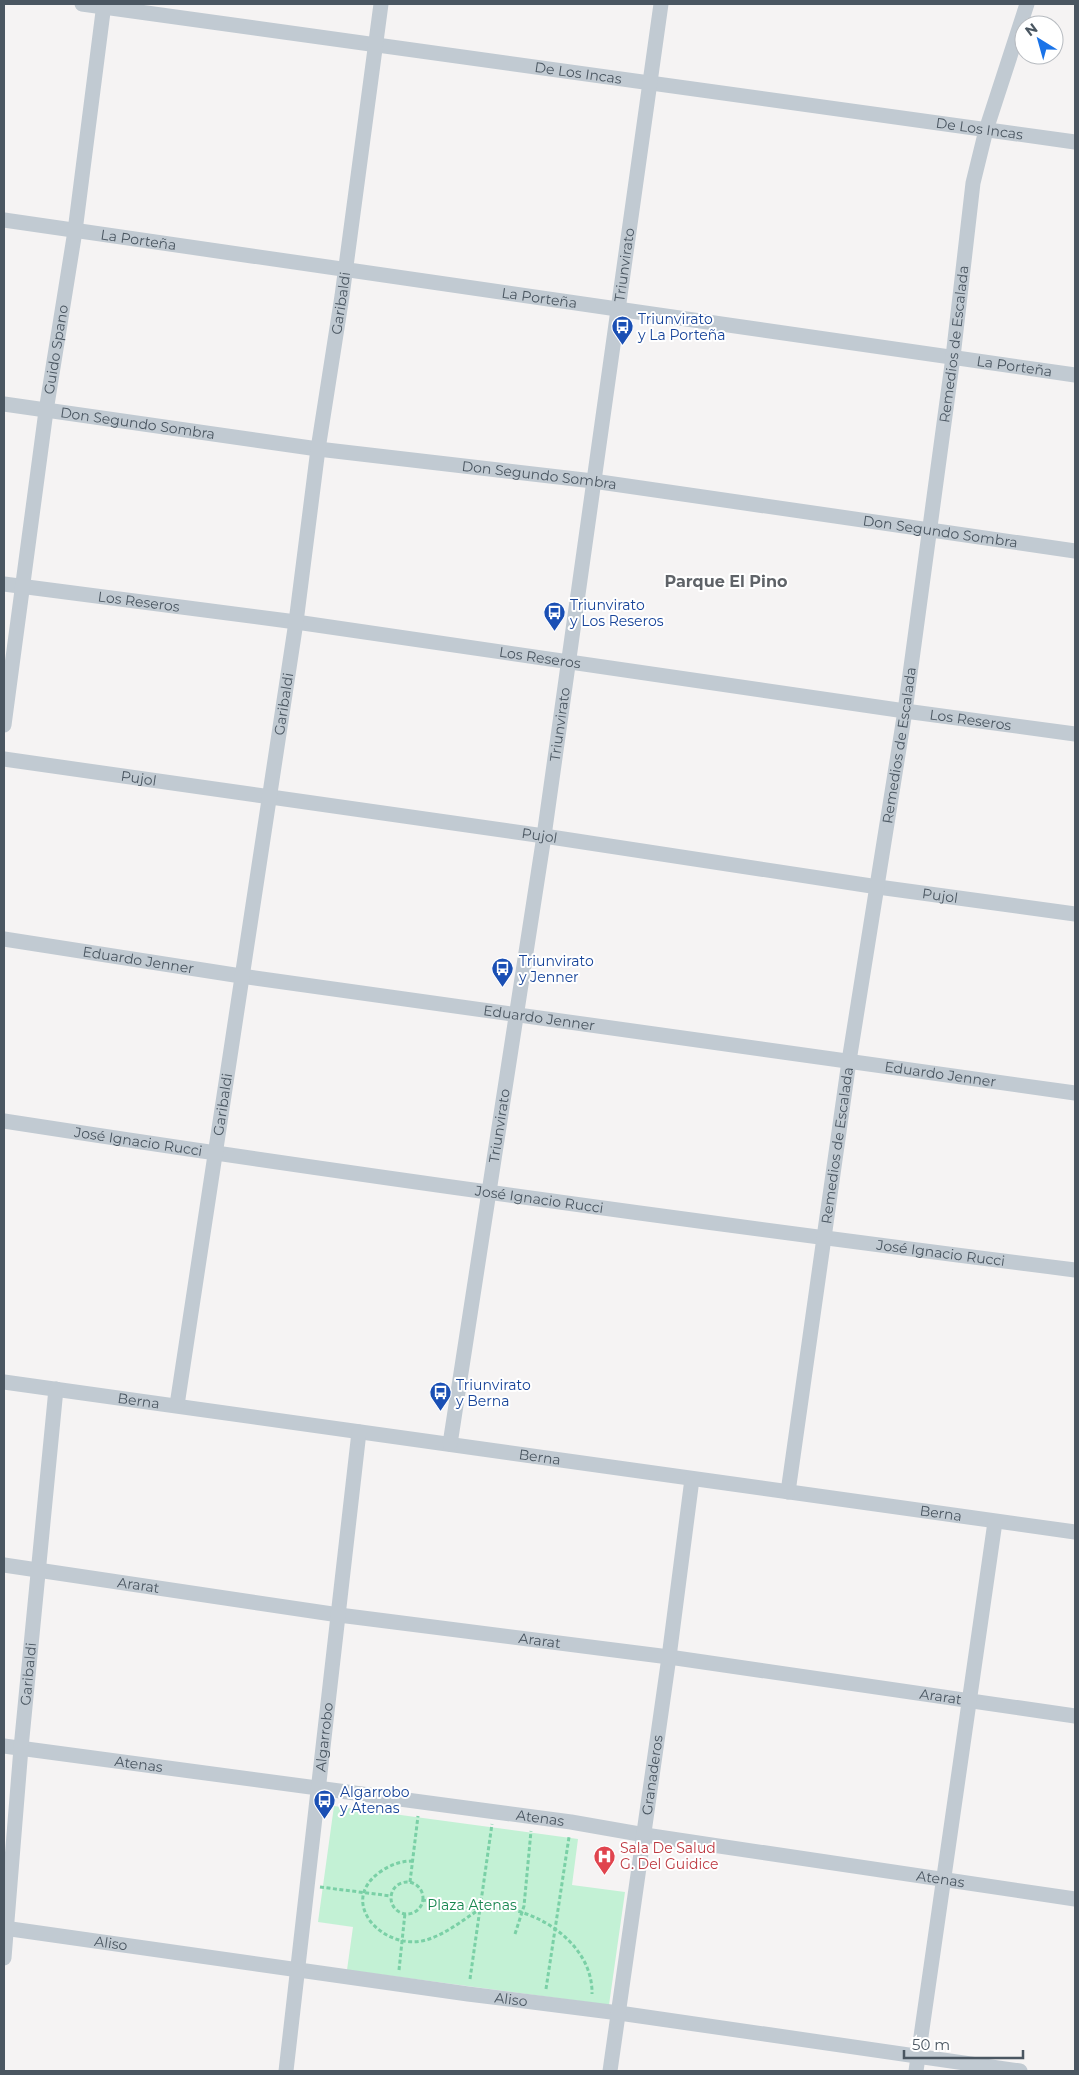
<svg xmlns="http://www.w3.org/2000/svg" width="1079" height="2075" viewBox="0 0 1079 2075" font-family="Montserrat,sans-serif">
<style>
.green{fill:#c3f1d5}
.lines{fill:none;stroke-linecap:round;stroke-linejoin:round}
.path{stroke:#7ad0a6;stroke-width:3;stroke-dasharray:4 2.5;stroke-linecap:butt}
.minor{stroke:#c1cad2;stroke-width:15}
.labels{text-anchor:middle;stroke-width:4;stroke-linejoin:round;paint-order:stroke}
.street-label{font-size:14px;fill:#4a5661;stroke:#fff}
.transit-label{font-size:14px;fill:#164399;stroke:#fff;text-anchor:start}
.health-label{font-size:14px;fill:#be3a42;stroke:#fff;text-anchor:start}
.park-label{font-size:14px;fill:#17864f;stroke:#fff}
.quarter-label{font-size:16px;font-weight:bold;fill:#5f6368;stroke:#fff}
</style>
<rect width="100%" height="100%" fill="#f5f3f3"/>
<polygon class="green" points="334,1806 578,1839 572,1885 625,1892 609,2005 347,1970 353,1927 318,1922"/>
<g class="lines">
<g class="path">
<path d="M413 1861C400 1861 390 1865 380 1872 336 1903 385 1952 426 1940 446 1934 463 1920 480 1909"/>
<polyline points="410,1882 418,1816"/>
<circle cx="407" cy="1898" r="16"/>
<polyline points="320,1887 391,1896"/>
<path d="M422 1900C441 1903 461 1908 480 1909 487 1909 495 1907 503 1908 546 1914 593 1948 592 1994"/>
<polyline points="515,1934 524,1906 531,1831"/>
<polyline points="399,1970 405,1913"/>
<polyline points="470,1979 492,1824"/>
<polyline points="546,1989 569,1837"/>
</g>
<g class="minor">
<path id="s1" d="M82 4 1075 142"/>
<path id="s2" d="M4 220C361 273 718 323 1075 375"/>
<path id="s3" d="M4 404 318 449 593 481 1075 551"/>
<path id="s4" d="M4 584 296 622 905 711 1075 734"/>
<path id="s5" d="M4 725 46 411 75 231 104 4"/>
<path id="s6" d="M4 759 544 836 878 887 1075 914"/>
<path id="s7" d="M4 939 241 976 1075 1093"/>
<path id="s8" d="M4 1121C360 1176 718 1225 1075 1270"/>
<path id="s9" d="M4 1382 1075 1532"/>
<path id="s10" d="M177 1405 296 622 318 449 342 296 381 4"/>
<path id="s11" d="M450 1444 544 836 661 4"/>
<path id="s12" d="M788 1492 849 1061 905 711 953 357 973 183 986 130 1027 4"/>
<path id="s13" d="M4 1565 339 1615 669 1657 1075 1716"/>
<path id="s14" d="M4 1746 571 1822 645 1835 1075 1899"/>
<path id="s15" d="M4 1928 468 1994 619 2013 1020 2071"/>
<path id="s16" d="M4 1958 21 1748 56 1389"/>
<path id="s17" d="M286 2071 359 1432"/>
<path id="s18" d="M610 2071 669 1657 692 1479"/>
<polyline points="916,2071 995,1522"/>
</g>
</g>
<defs>
<symbol id="bus-pin" viewBox="-11 -11 22 30"><path d="M0 17L-7.5 6A9.5 9.5 0 1 1 7.5 6Z" fill="#1a4fb4" stroke="#fff"/><path d="M-5-6H5V4H4V6H2V4H-2V6H-4V4H-5ZM-3.5-4V0h7V-4ZM-3.5 1.2v1.5H-2V1.2ZM2 1.2v1.5H3.5V1.2Z" fill="#fff"/></symbol>
<symbol id="hospital-pin" viewBox="-11 -11 22 30"><path d="M0 17L-7.5 6A9.5 9.5 0 1 1 7.5 6Z" fill="#e0444e" stroke="#fff"/><path d="M-5-5h3v3.5h4V-5h3V5h-3V1.5h-4V5h-3Z" fill="#fff"/></symbol>
</defs>
<g fill-rule="evenodd">
<use href="#bus-pin" x="610" y="314" width="25" height="34"/>
<use href="#bus-pin" x="542" y="600" width="25" height="34"/>
<use href="#bus-pin" x="490" y="956" width="25" height="34"/>
<use href="#bus-pin" x="428" y="1380" width="25" height="34"/>
<use href="#bus-pin" x="312" y="1788" width="25" height="34"/>
<use href="#hospital-pin" x="592" y="1844" width="25" height="34"/>
</g>
<g class="labels">
<g class="street-label">
<text dy="5" stroke="none"><textPath href="#s1" startOffset="501">De Los Incas</textPath></text>
<text dy="5" stroke="none"><textPath href="#s1" startOffset="906">De Los Incas</textPath></text>
<text dy="5" stroke="none"><textPath href="#s2" startOffset="136">La Porteña</textPath></text>
<text dy="5" stroke="none"><textPath href="#s11" startOffset="1192">Triunvirato</textPath></text>
<text dy="5" stroke="none"><textPath href="#s2" startOffset="541">La Porteña</textPath></text>
<text dy="5" stroke="none"><textPath href="#s10" startOffset="1114">Garibaldi</textPath></text>
<text dy="5" stroke="none"><textPath href="#s12" startOffset="1160">Remedios de Escalada</textPath></text>
<text dy="5" stroke="none"><textPath href="#s5" startOffset="379">Guido Spano</textPath></text>
<text dy="5" stroke="none"><textPath href="#s2" startOffset="1021">La Porteña</textPath></text>
<text dy="5" stroke="none"><textPath href="#s3" startOffset="135">Don Segundo Sombra</textPath></text>
<text dy="5" stroke="none"><textPath href="#s3" startOffset="540">Don Segundo Sombra</textPath></text>
<text dy="5" stroke="none"><textPath href="#s3" startOffset="945">Don Segundo Sombra</textPath></text>
<text dy="5" stroke="none"><textPath href="#s4" startOffset="136">Los Reseros</textPath></text>
<text dy="5" stroke="none"><textPath href="#s4" startOffset="541">Los Reseros</textPath></text>
<text dy="5" stroke="none"><textPath href="#s10" startOffset="709">Garibaldi</textPath></text>
<text dy="5" stroke="none"><textPath href="#s4" startOffset="976">Los Reseros</textPath></text>
<text dy="5" stroke="none"><textPath href="#s11" startOffset="728">Triunvirato</textPath></text>
<text dy="5" stroke="none"><textPath href="#s12" startOffset="755">Remedios de Escalada</textPath></text>
<text dy="5" stroke="none"><textPath href="#s6" startOffset="136">Pujol</textPath></text>
<text dy="5" stroke="none"><textPath href="#s6" startOffset="541">Pujol</textPath></text>
<text dy="5" stroke="none"><textPath href="#s6" startOffset="946">Pujol</textPath></text>
<text dy="5" stroke="none"><textPath href="#s7" startOffset="136">Eduardo Jenner</textPath></text>
<text dy="5" stroke="none"><textPath href="#s7" startOffset="541">Eduardo Jenner</textPath></text>
<text dy="5" stroke="none"><textPath href="#s7" startOffset="946">Eduardo Jenner</textPath></text>
<text dy="5" stroke="none"><textPath href="#s10" startOffset="304">Garibaldi</textPath></text>
<text dy="5" stroke="none"><textPath href="#s11" startOffset="322">Triunvirato</textPath></text>
<text dy="5" stroke="none"><textPath href="#s8" startOffset="136">José Ignacio Rucci</textPath></text>
<text dy="5" stroke="none"><textPath href="#s12" startOffset="350">Remedios de Escalada</textPath></text>
<text dy="5" stroke="none"><textPath href="#s8" startOffset="541">José Ignacio Rucci</textPath></text>
<text dy="5" stroke="none"><textPath href="#s8" startOffset="946">José Ignacio Rucci</textPath></text>
<text dy="5" stroke="none"><textPath href="#s9" startOffset="136">Berna</textPath></text>
<text dy="5" stroke="none"><textPath href="#s9" startOffset="541">Berna</textPath></text>
<text dy="5" stroke="none"><textPath href="#s9" startOffset="946">Berna</textPath></text>
<text dy="5" stroke="none"><textPath href="#s13" startOffset="136">Ararat</textPath></text>
<text dy="5" stroke="none"><textPath href="#s13" startOffset="541">Ararat</textPath></text>
<text dy="5" stroke="none"><textPath href="#s16" startOffset="285">Garibaldi</textPath></text>
<text dy="5" stroke="none"><textPath href="#s13" startOffset="946">Ararat</textPath></text>
<text dy="5" stroke="none"><textPath href="#s17" startOffset="336">Algarrobo</textPath></text>
<text dy="5" stroke="none"><textPath href="#s14" startOffset="136">Atenas</textPath></text>
<text dy="5" stroke="none"><textPath href="#s18" startOffset="299">Granaderos</textPath></text>
<text dy="5" stroke="none"><textPath href="#s14" startOffset="541">Atenas</textPath></text>
<text dy="5" stroke="none"><textPath href="#s14" startOffset="946">Atenas</textPath></text>
<text dy="5" stroke="none"><textPath href="#s15" startOffset="108">Aliso</textPath></text>
<text dy="5" stroke="none"><textPath href="#s15" startOffset="512">Aliso</textPath></text>
</g>
<g class="transit-label">
<text x="638" y="324">Triunvirato<tspan x="638" dy="16">y La Porteña</tspan></text>
<text x="570" y="610">Triunvirato<tspan x="570" dy="16">y Los Reseros</tspan></text>
<text x="519" y="966">Triunvirato<tspan x="519" dy="16">y Jenner</tspan></text>
<text x="456" y="1390">Triunvirato<tspan x="456" dy="16">y Berna</tspan></text>
<text x="340" y="1797">Algarrobo<tspan x="340" dy="16">y Atenas</tspan></text>
</g>
<g class="health-label">
<text x="620" y="1853">Sala De Salud<tspan x="620" dy="16">G. Del Guidice</tspan></text>
</g>
<g class="park-label">
<text x="472" y="1910">Plaza Atenas</text>
</g>
<g class="quarter-label">
<text x="726" y="587">Parque El Pino</text>
</g>
</g>
<rect width="1079" height="2075" fill="none" stroke="#4a5661" stroke-width="10"/>
<g transform="translate(1039 40) rotate(323)"><circle r="24" fill="#ffffff" stroke="#b7bbc0"/>
<path d="M0-4L9 19L0 12L-9 19Z" fill="#1a73e8"/>
<text y="-8" font-size="14" font-weight="bold" text-anchor="middle" fill="#4a5661">N</text>
</g>
<path d="M904 2050v8h119v-8" fill="none" stroke="#4a5661" stroke-width="2.5"/>
<text x="912" y="2050" font-size="15" fill="#4a5661" stroke="#ffffff" stroke-width="4" paint-order="stroke">50 m</text>
</svg>
